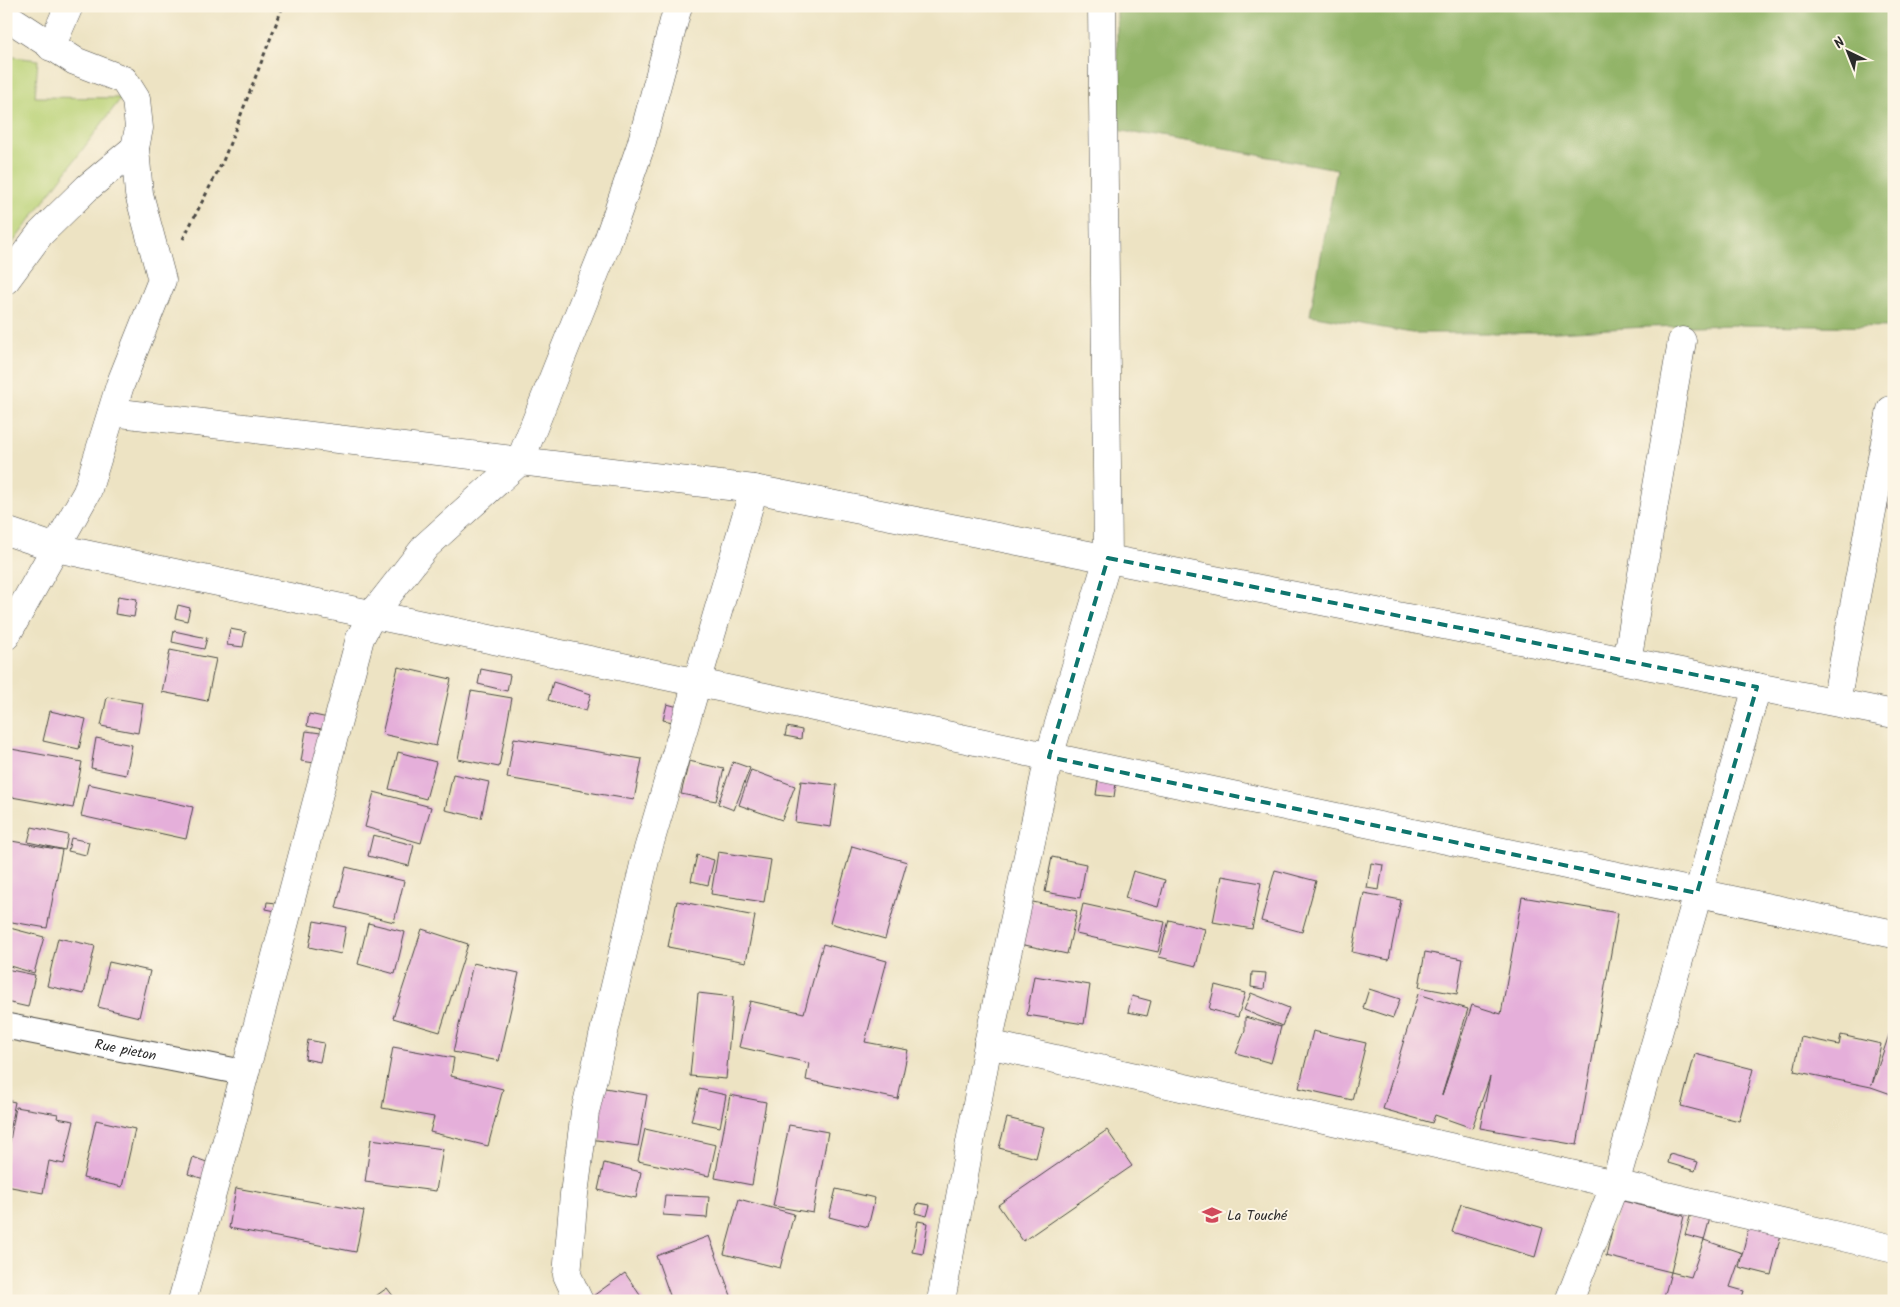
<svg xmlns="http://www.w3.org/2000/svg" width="1900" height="1307" viewBox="0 0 1900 1307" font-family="Kalam,sans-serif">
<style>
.green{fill:#b9d276;stroke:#727e50}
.forest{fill:#92b467;stroke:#5e7049}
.building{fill:#e5afda}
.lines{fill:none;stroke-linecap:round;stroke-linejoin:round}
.pedestrian-casing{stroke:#484742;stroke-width:27}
.minor-casing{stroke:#484742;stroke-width:29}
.path{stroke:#484742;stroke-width:3;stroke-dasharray:4 4;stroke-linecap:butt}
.pedestrian{stroke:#fff;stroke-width:25}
.minor{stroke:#fff;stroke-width:28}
.marked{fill:none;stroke:#0f766e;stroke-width:4;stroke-dasharray:10 6;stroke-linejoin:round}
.labels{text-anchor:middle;stroke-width:4;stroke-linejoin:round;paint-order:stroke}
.street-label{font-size:14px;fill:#2b2b2b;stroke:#fcf5e5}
.poi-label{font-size:14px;fill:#2b2b2b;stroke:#fcf5e5;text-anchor:start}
</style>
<rect width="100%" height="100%" fill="#fcf5e5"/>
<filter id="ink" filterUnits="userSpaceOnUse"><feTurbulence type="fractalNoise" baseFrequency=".02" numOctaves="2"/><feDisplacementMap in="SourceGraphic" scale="10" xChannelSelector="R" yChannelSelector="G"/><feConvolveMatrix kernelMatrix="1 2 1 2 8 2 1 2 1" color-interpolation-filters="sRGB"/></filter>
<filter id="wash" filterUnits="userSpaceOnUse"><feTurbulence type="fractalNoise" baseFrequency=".0096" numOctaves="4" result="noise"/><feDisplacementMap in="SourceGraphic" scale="20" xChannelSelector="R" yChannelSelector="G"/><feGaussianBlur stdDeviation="1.12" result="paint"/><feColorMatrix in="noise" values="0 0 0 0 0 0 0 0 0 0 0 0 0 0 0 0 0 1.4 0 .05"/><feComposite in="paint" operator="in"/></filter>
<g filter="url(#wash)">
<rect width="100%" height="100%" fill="#ede3c3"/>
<polygon class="green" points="6,56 38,60 35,97 121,98 6,252"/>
<polygon class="forest" points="1117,6 1894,6 1894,327 1738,325 1645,327 1539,333 1412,333 1310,315 1337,169 1117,130"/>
<g id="blocks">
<g class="building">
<polygon points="1893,481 1894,481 1894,511 1888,510"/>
<polygon points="118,596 137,599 134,617 115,614"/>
<polygon points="178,605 190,608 187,621 175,618"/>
<polygon points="230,629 246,632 243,647 227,645"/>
<polygon points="174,631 207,638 204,649 172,642"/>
<polygon points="170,650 216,659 207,701 162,692"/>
<polygon points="398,667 451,679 436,746 382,734"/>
<polygon points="481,669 510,675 507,691 478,684"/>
<polygon points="553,682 591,694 586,711 548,700"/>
<polygon points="471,691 512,698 499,767 458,759"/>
<polygon points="107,697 143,703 138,733 101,726"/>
<polygon points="667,704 682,708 678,723 663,720"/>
<polygon points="50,711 86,719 79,749 43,741"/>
<polygon points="309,714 333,719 331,731 307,726"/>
<polygon points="787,727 802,730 801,739 785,736"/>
<polygon points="306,731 321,733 315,763 301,761"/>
<polygon points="96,738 132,745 126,775 91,768"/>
<polygon points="514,738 642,759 634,800 507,778"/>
<polygon points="6,748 82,762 73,808 6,796"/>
<polygon points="398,752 436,762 426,799 389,789"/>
<polygon points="689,761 724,769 716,801 681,794"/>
<polygon points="733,762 750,768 734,810 718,804"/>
<polygon points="751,770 795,786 782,820 739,805"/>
<polygon points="453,774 489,782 481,818 445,810"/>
<polygon points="801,781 837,785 831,827 795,822"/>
<polygon points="1098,781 1116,783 1114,797 1096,795"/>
<polygon points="88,784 193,807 186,839 81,816"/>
<polygon points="374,792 431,807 421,843 365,827"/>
<polygon points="32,827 68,835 65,850 28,842"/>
<polygon points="373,835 414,845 409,866 368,856"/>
<polygon points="71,838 89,842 86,855 68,851"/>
<polygon points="6,840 62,850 47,928 6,921"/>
<polygon points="852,846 907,862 885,939 830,923"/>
<polygon points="718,852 771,860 764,902 711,894"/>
<polygon points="697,855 714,860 708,885 691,881"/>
<polygon points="1052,857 1086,864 1080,898 1045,892"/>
<polygon points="1371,863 1383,865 1379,890 1367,888"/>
<polygon points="346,867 404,881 394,922 336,908"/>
<polygon points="1275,870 1316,881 1302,932 1261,921"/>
<polygon points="1133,871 1165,880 1158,907 1125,898"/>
<polygon points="1222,876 1261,883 1252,929 1213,922"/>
<polygon points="1364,893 1401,900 1389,960 1352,952"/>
<polygon points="1522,897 1618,913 1577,1145 1480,1128 1490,1077 1472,1128 1435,1115 1432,1123 1383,1109 1418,994 1468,1009 1442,1095 1472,1005 1501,1014"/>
<polygon points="677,901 755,916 746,962 668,947"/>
<polygon points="1028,901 1077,911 1067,954 1020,944"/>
<polygon points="267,902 277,903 276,911 266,909"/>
<polygon points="1083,904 1165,922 1158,952 1076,934"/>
<polygon points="1169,920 1205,929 1196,966 1159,957"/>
<polygon points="314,921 346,927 341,954 309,947"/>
<polygon points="368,923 405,932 395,974 358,964"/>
<polygon points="6,927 44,937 34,973 6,965"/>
<polygon points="422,929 468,944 440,1032 393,1018"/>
<polygon points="58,938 95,946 84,994 47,986"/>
<polygon points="823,944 887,961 865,1042 908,1050 898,1099 806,1080 809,1063 739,1047 750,1001 804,1013"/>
<polygon points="1425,952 1463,959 1457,994 1419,987"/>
<polygon points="109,962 150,971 139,1017 98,1007"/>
<polygon points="473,963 519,973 499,1061 453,1052"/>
<polygon points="6,969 35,975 28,1007 6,1002"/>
<polygon points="1252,972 1266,973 1264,989 1251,987"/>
<polygon points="1034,976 1090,985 1084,1024 1027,1015"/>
<polygon points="1215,985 1245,993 1238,1017 1209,1009"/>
<polygon points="1369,989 1400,999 1393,1018 1363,1008"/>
<polygon points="698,993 733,997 726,1079 690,1076"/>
<polygon points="1251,993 1289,1008 1282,1026 1244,1010"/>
<polygon points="1132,996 1151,1001 1147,1016 1128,1012"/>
<polygon points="1245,1017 1281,1027 1271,1063 1236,1053 1245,1031"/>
<polygon points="1893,1023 1894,1095 1871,1087 1794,1071 1801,1037 1839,1045 1841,1035 1881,1044 1872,1085"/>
<polygon points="1313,1031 1366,1043 1352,1100 1299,1088"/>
<polygon points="308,1040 324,1043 320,1062 305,1059"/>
<polygon points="393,1047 454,1058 451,1076 503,1089 488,1146 430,1132 434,1117 382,1108"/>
<polygon points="1695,1054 1753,1069 1739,1121 1681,1106"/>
<polygon points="599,1087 647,1095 638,1146 590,1139"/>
<polygon points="699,1089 726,1095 720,1127 691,1121"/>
<polygon points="730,1095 766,1102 752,1185 715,1178"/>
<polygon points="6,1100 15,1102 7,1141 6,1141"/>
<polygon points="16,1107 58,1114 57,1118 74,1121 64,1164 49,1161 43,1193 6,1186 6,1163"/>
<polygon points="1007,1118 1044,1127 1036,1158 999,1148"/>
<polygon points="96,1120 135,1129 122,1187 83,1178"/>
<polygon points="789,1125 828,1132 813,1213 773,1206"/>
<polygon points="645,1129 716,1145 709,1176 638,1161"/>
<polygon points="1107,1130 1132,1166 1023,1241 998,1205"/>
<polygon points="371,1139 443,1149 436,1191 365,1182"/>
<polygon points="1670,1154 1698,1162 1695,1171 1668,1163"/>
<polygon points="193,1157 212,1164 207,1180 188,1174"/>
<polygon points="604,1163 641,1172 636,1198 598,1190"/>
<polygon points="236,1188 364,1211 356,1252 229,1228"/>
<polygon points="836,1189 875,1198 868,1227 829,1217"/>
<polygon points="665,1195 709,1197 707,1218 663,1215"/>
<polygon points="739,1199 794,1214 780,1268 724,1254"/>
<polygon points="1619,1200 1684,1216 1671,1272 1691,1277 1704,1240 1742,1253 1730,1287 1744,1291 1741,1301 1663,1301 1671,1272 1606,1256"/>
<polygon points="918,1203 930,1205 927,1216 915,1213"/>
<polygon points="1461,1204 1543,1228 1535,1257 1452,1232"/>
<polygon points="1691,1213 1710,1218 1704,1240 1685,1235"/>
<polygon points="918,1221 928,1223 923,1254 912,1252"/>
<polygon points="1750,1222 1782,1230 1771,1275 1739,1267"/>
<polygon points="709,1236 733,1301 672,1301 656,1256"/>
<polygon points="625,1273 644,1301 586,1301"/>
<polygon points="387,1288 397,1301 369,1301"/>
</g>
</g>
</g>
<g filter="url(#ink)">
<use href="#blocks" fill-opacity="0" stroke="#484742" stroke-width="1"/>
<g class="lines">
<defs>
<g id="pedestrian">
<path id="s1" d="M6 1026 246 1073"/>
</g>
<g id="minor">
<polyline points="6,16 75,61 124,80 136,99 139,128 135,148 139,194 162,280 120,385 87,492 6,636"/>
<polyline points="51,47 69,6"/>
<polyline points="6,280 40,234 87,188 135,148"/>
<polyline points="112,412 754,489 1894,714"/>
<polyline points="6,531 56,548 1894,934"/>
<polyline points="1627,661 1682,341"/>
<polyline points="1836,702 1891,410"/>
<polyline points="988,1044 1615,1184 1894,1249"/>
<polyline points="182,1301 232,1122 360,638 372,615 426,546 520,461 607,243 641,145 678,6"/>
<polyline points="579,1301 567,1275 574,1194 585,1112 646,856 754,489"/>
<polyline points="941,1301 988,1044 1049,757 1108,558 1102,6"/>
<polyline points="1569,1301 1615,1184 1757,687"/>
</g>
</defs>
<use href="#pedestrian" class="pedestrian-casing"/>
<use href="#minor" class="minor-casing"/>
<polyline class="path" points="183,239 223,161 283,6"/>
<use href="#pedestrian" class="pedestrian"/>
<use href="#minor" class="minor"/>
</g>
</g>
<path class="marked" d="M1108 558 1757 687 1697 893 1049 757Z"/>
<defs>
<symbol id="school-bare" viewBox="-9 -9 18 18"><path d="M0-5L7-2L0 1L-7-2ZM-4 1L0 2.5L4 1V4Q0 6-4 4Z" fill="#d1495b" stroke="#fcf5e5" stroke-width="2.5" paint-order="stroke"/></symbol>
</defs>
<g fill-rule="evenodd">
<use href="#school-bare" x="1198" y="1201" width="28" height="28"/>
</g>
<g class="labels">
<g class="street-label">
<text dy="5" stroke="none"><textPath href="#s1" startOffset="122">Rue pieton</textPath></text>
</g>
<g class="poi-label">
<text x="1227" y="1220">La Touché</text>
</g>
</g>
<rect width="1900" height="1307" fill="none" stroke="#fcf5e5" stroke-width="25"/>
<g transform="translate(1848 52) rotate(317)" stroke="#fcf5e5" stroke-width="4" paint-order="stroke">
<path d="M0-4L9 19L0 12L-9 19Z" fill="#2b2b2b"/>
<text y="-8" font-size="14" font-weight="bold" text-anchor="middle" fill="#2b2b2b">N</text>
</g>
</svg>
